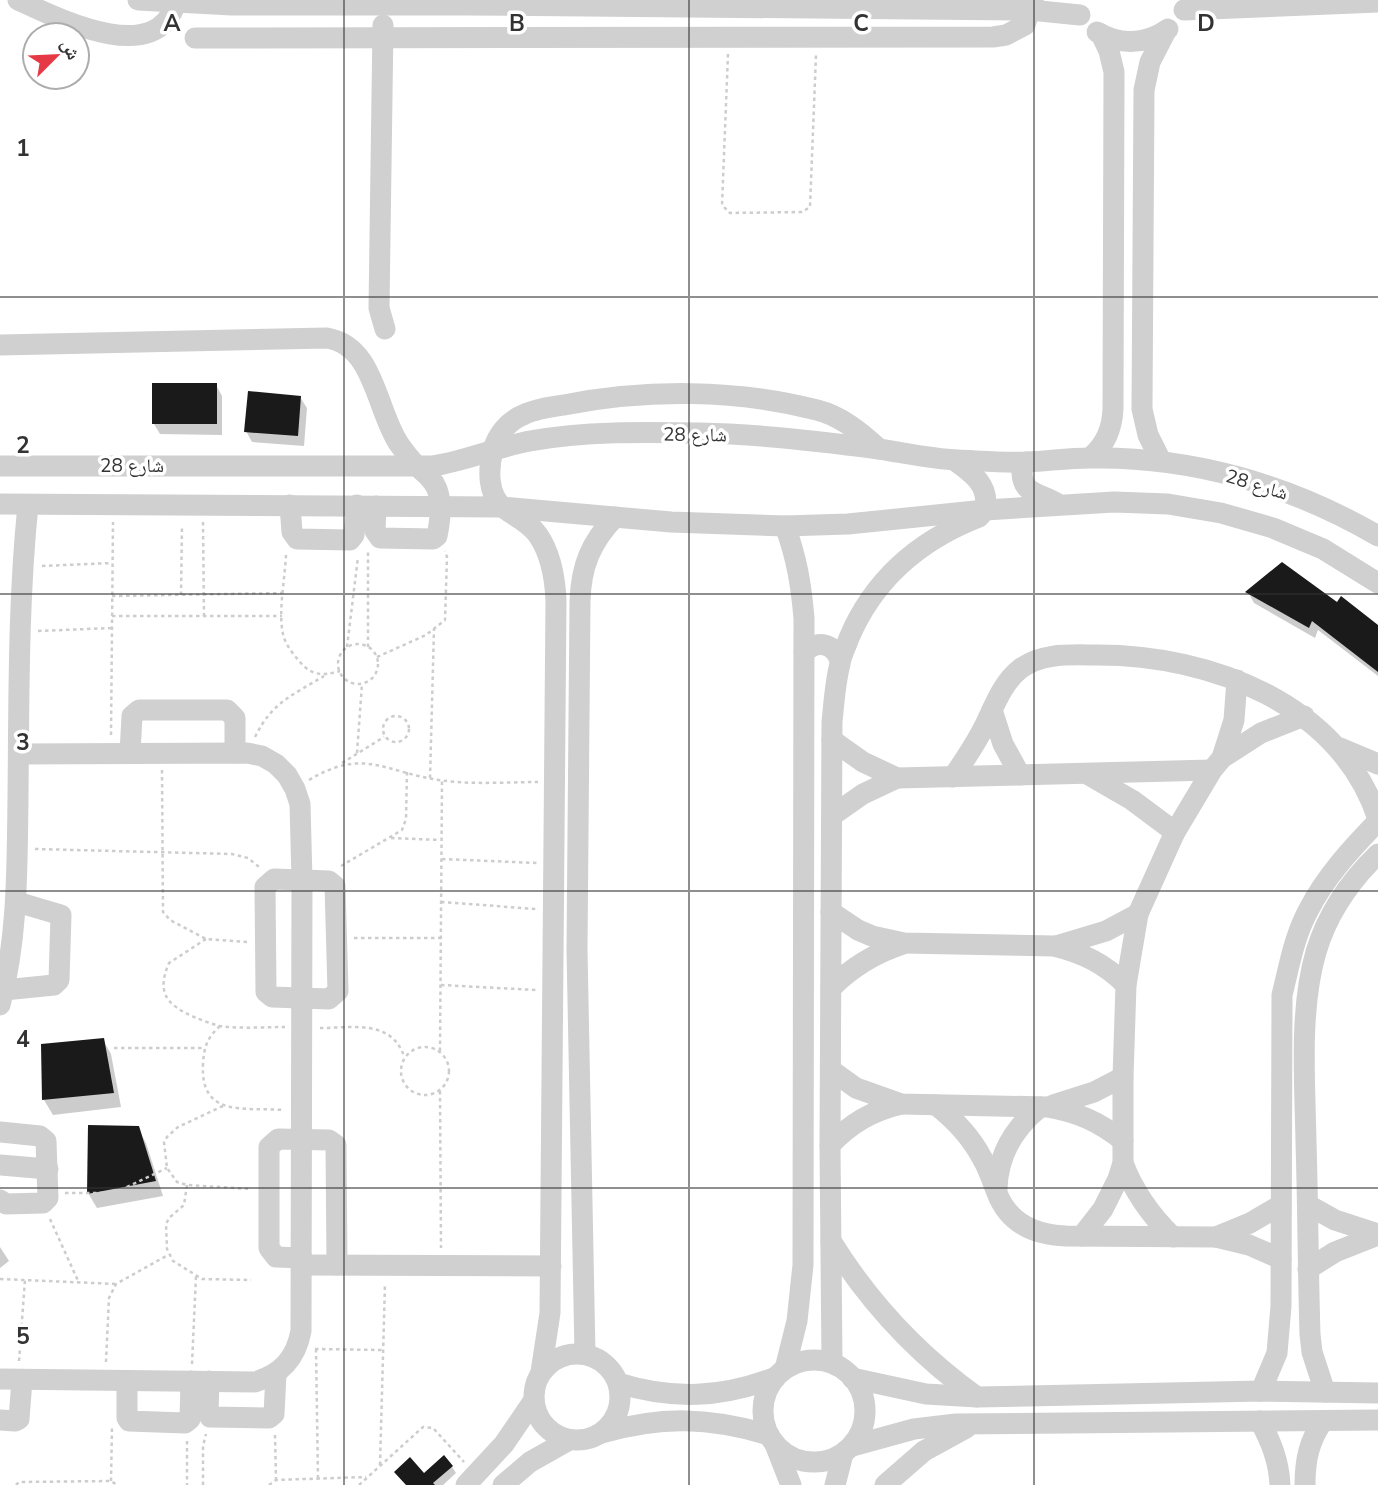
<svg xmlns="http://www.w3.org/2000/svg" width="1378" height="1485" viewBox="0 0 1378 1485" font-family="'Nunito Sans','Noto Naskh Arabic',sans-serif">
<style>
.shadow{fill:#0003}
.building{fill:#1a1a1a}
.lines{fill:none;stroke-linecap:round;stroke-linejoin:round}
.path{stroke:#cdcdcd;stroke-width:2.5;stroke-dasharray:3.5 3.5;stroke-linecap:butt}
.minor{stroke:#d0d0d0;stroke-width:21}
.grid{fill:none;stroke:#333;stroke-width:2;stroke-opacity:0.55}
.labels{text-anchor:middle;stroke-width:7;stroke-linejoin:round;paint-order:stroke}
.street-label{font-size:19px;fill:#333;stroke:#fff}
.grid-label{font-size:23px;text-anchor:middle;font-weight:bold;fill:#333;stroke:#fff;stroke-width:7;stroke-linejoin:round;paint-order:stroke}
</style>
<rect width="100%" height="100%" fill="#fff"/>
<g class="shadow">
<polygon points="216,385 222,396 222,435 160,434 154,424"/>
<polygon points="300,397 307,408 304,446 252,442 246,431"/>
<polygon points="1248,592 1337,604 1378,627 1378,676 1318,630 1315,638 1254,603"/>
<polygon points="103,1040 111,1054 121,1107 53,1115 44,1100 43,1046"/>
<polygon points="138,1128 146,1143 163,1196 97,1208 88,1193"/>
<polygon points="0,1247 9,1261 0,1268"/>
<polygon points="452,1467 456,1473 443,1485 407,1485 397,1472 424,1476"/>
</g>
<g class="building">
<rect x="152" y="383" width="65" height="41"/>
<polygon points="248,391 301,396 298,436 244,432"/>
<polygon points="1282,562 1337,602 1341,596 1378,625 1378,672 1312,621 1309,628 1245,592"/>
<polygon points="104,1038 114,1093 42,1100 41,1044"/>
<polygon points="88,1125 139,1126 156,1181 87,1194"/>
<polygon points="444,1455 453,1466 433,1483 435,1485 406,1485 394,1472 410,1457 424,1473"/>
</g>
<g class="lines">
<g class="path">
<polyline points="728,54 722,205 730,213 802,212 810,207 816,55"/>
<polyline points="203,522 204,616"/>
<path d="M286 555C285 578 278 612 283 634 285 644 293 654 300 662 312 676 323 676 340 671"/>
<polyline points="42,566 112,563"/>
<polyline points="181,595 182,525"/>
<polyline points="112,596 284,593"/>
<polyline points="112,616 282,616"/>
<polyline points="38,631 112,628"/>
<circle cx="358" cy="664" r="20"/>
<polyline points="347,647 358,557"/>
<polyline points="368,647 368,552"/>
<polyline points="377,657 426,635 445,620 447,557 445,551"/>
<circle cx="396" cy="729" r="13"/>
<polyline points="111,735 113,522"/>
<path d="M255 737C272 702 293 695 324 676"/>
<polyline points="357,753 362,684"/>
<polyline points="342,763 384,737"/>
<polyline points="162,770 163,912 170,920 206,939 247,942"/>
<polyline points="430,778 434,629"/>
<path d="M309 780C364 747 384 772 439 780 471 785 506 782 538 782"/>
<polyline points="391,838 440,840"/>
<polyline points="35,849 232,854 248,858 259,867"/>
<polyline points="442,859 537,863"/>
<polyline points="341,866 402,830 406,819 407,772"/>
<polyline points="441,902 536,909"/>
<polyline points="354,938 441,938"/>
<path d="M206 939 169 963C156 993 167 1005 194 1017 202 1020 211 1024 220 1026 241 1029 264 1027 285 1027"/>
<polyline points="441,985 536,990"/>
<path d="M220 1026C207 1038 204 1047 203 1064 200 1118 244 1107 283 1110"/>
<path d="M320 1028C352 1028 391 1019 404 1056"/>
<circle cx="425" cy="1071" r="24"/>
<polyline points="114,1048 204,1048"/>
<polyline points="440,1051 442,781"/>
<polyline points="440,1091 441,1248"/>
<polyline points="223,1106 178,1127 167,1137 164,1142 167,1168 177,1182 187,1185 251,1189"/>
<polyline points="187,1185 184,1205 169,1218 166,1224 167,1249 173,1261 202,1279 251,1280"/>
<polyline points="65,1193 114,1193 167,1168"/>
<polyline points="50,1219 79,1283"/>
<polyline points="0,1279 116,1284"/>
<polyline points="315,1349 382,1350"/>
<polyline points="316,1349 318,1479"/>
<polyline points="19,1361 25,1280"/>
<polyline points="106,1362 109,1298 116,1284 168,1255"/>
<polyline points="192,1364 196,1276"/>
<polyline points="275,1435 276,1480"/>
<polyline points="187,1441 187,1485"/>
<polyline points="380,1465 385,1283"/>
<polyline points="111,1481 112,1428"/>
<polyline points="16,1485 19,1482 111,1481 117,1485"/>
<polyline points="203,1485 203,1446 206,1434"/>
<polyline points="269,1485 276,1480 366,1477"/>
<polyline points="359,1485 423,1427 433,1428 464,1462"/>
</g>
<g class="minor">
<path d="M18 0C57 18 157 69 176 2"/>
<polyline points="138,0 232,5 468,5 1030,10 1080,15"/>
<polyline points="1184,10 1378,2"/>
<polyline points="383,25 379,308 385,329"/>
<path d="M1097 32C1120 46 1147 44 1168 29"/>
<polyline points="195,38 993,37 1006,35 1025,25 1033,0"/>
<path d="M0 345 327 338C375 346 376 410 399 444 404 451 410 459 416 465 424 473 432 477 437 489 442 503 440 522 437 536L433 539 380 538 375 531 376 506"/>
<path d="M1091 457C1106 444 1112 429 1113 409L1114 72 1109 51 1101 34"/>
<polyline points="1161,461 1148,435 1142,409 1144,90 1150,62 1166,31"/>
<path d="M1027 462 1022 470C1021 495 1041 493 1058 504"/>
<path d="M0 466H433C466 461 497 447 530 441 585 431 644 432 700 433 760 434 819 441 879 449 905 453 932 459 958 460 981 461 1004 463 1027 462 1048 461 1069 458 1090 458 1191 456 1291 485 1378 536"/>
<polyline points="0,504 501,507 671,522 785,526 848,524 985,510 1114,502 1168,504 1221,513 1273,528 1323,549 1378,583"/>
<polyline points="290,505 292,532 297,539 350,540 354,535 357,505"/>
<path d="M804 653C816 639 835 643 840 661"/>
<polyline points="992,710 1003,744 1020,775"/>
<polyline points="832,740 863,762 897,778"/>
<polyline points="1340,748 1378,764"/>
<polyline points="130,753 132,716 139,710 227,710 235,718 235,753"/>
<polyline points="1222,758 1234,720 1237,680"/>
<polyline points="1087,774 1132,800 1175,832"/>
<path d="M953 777C964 761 975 745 984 727 994 707 1002 683 1020 669 1042 652 1072 655 1098 655 1211 655 1340 704 1378 819"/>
<polyline points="833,815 863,794 897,778 1212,770"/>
<polygon points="274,879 329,881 335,886 338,991 329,999 272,997 266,992 265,887"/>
<path d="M831 912 858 930 872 936 904 943 1054 946C1083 953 1105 964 1126 985"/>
<polyline points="1056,946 1106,931 1138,914"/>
<path d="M831 988C852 967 875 953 903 944"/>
<polyline points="4,990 54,985 59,980 61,915 17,902"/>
<path d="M0 1005C18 937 17 868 18 798 19 701 18 602 28 505"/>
<path d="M831 1070 856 1088 901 1104 1047 1107C1077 1112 1100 1122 1123 1141"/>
<path d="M936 1105C955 1120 971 1137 982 1158 989 1169 992 1181 997 1193 1009 1224 1035 1235 1066 1236L1216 1237 1249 1245 1281 1259"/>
<polyline points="1053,1105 1094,1092 1123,1077"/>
<polyline points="0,1132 40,1136 46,1141 48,1198 43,1203 6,1204 0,1200"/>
<path d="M830 1145C851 1123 872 1111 901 1104"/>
<path d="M1123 1163C1134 1192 1150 1215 1173 1237"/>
<polyline points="0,1165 48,1169"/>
<path d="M997 1189C998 1154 1014 1128 1040 1107"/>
<polyline points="1308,1205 1335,1220 1378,1234"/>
<polyline points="1082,1236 1103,1209 1118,1179 1123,1163 1123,1077 1126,985 1138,914 1175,832 1212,770 1222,758 1261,733 1304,716"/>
<polyline points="1216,1237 1250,1223 1281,1205"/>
<path d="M831 1241C870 1304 917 1354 977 1397"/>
<polyline points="302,1258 276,1257 269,1248 269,1147 278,1139 329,1140 336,1145 337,1265"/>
<polyline points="302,1265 551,1266"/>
<polyline points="1308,1269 1335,1252 1378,1235"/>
<circle cx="577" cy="1397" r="43"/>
<path d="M585 1354 577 950 580 601C581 566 591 542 615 517"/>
<circle cx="814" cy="1411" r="51"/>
<path d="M832 1363 830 1145 832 722C834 703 835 683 840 664 841 655 846 647 849 638 874 579 920 540 979 517L985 510C990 485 972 473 954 460"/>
<path d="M785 1369 797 1321 803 1265 804 618C801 584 797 559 785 526"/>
<path d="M541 1372 550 1313 556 600C555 578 551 554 538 535 530 523 516 517 505 509 487 496 488 469 493 450 497 435 508 421 523 415 535 409 550 407 564 405 645 389 736 389 817 410 841 416 861 432 879 449"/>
<polyline points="852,1378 926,1394 977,1397 1261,1391 1378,1393"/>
<path d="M0 1379 255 1382C282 1374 296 1358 301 1331L302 880 300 804 295 789 287 775 276 764 262 756 247 753 19 754"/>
<polyline points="127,1381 127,1418 129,1421 185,1423 190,1419 191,1381"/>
<polyline points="209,1381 208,1413 210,1417 269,1418 274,1414 276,1374"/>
<path d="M618 1383C673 1400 722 1398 776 1377"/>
<path d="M1261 1391 1277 1353 1281 1306 1282 995C1289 967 1294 937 1308 911 1325 877 1352 848 1378 821"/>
<path d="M1325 1392 1312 1352 1310 1334C1308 1270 1308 1206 1306 1142 1305 1082 1299 1010 1316 952 1327 915 1350 881 1378 854"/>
<polyline points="0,1420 15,1421 19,1419 22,1380"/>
<path d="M1260 1421C1271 1442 1279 1461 1280 1485"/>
<path d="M602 1433C662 1416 709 1417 769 1435"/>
<polyline points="852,1446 914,1429 956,1424 1378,1420"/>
<polyline points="776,1447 791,1485"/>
<polyline points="466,1485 504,1444 534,1400"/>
<polyline points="503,1485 530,1462 569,1440"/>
<polyline points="835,1485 843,1454"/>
<polyline points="885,1485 924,1451 966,1428"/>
<path d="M1305 1485C1305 1460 1309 1441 1323 1421"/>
</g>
</g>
<path class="grid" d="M344 0V1485M689 0V1485M1034 0V1485M0 297H1378M0 594H1378M0 891H1378M0 1188H1378"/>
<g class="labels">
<g class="street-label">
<text transform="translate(695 434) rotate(1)" y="7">شارع 28</text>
<text x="132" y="472">شارع 28</text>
<text transform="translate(1257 484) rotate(17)" y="7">شارع 28</text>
</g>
</g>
<g class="grid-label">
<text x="172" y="31">A</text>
<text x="517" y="31">B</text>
<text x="861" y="31">C</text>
<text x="1206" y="31">D</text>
<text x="23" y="156">1</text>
<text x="23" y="453">2</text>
<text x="23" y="750">3</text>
<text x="23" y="1047">4</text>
<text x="23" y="1344">5</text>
</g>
<g transform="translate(56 56) rotate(66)"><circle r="33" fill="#ffffff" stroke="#adadad" stroke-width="2"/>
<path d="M0-5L12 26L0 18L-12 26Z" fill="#e63946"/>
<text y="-10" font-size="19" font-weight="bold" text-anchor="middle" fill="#333333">ش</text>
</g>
</svg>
